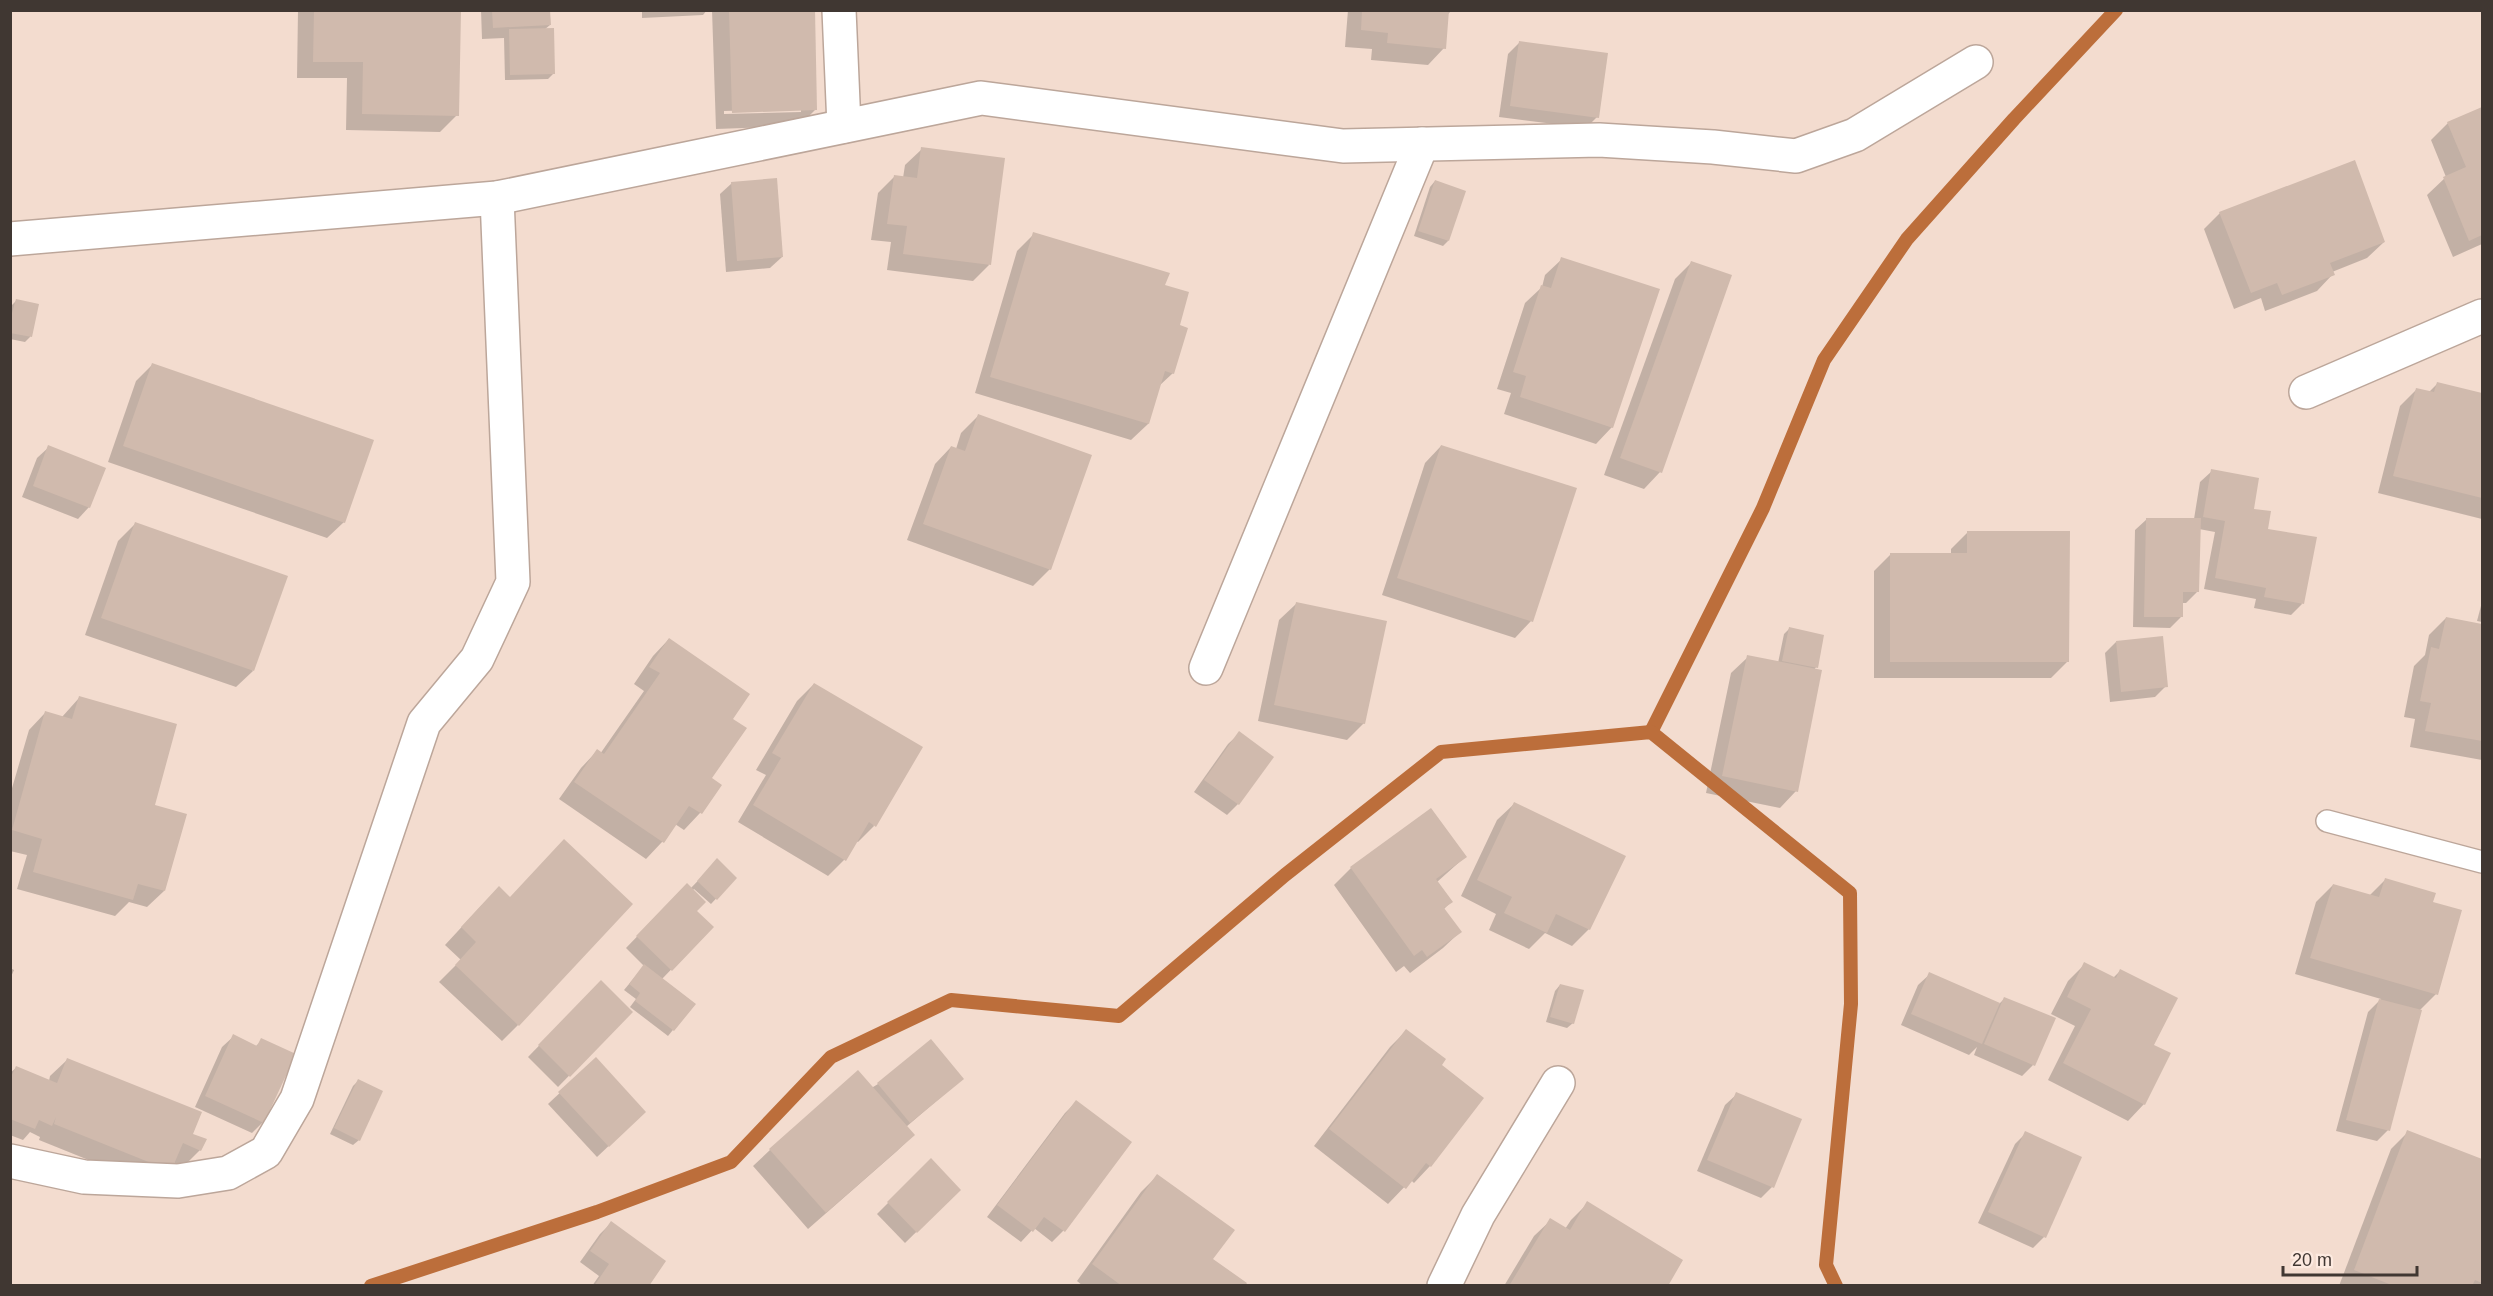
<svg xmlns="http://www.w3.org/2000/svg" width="2493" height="1296" viewBox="0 0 2493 1296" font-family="Helvetica,sans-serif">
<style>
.shadow{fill:#0003;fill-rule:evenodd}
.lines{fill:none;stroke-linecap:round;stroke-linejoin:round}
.stream{stroke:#bc6e3b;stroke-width:14}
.building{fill:#d0baad}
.service-casing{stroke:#bca69a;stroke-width:24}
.minor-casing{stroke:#bca69a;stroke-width:36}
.service{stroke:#fff;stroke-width:21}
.minor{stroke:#fff;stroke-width:33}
</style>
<rect width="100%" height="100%" fill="#f3dccf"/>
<g class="shadow">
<polygon points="298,10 459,10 457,115 440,132 346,130 347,78 297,78"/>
<polygon points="481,10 549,10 550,25 544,30 553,74 548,79 505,80 504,38 482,39"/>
<polygon points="642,10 707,10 703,15 642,18"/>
<path d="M712 10H813L816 109 799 126 716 129ZM801 109V112L724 114V111Z"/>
<polygon points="1348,10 1452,10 1447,15 1444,48 1428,65 1371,60 1372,49 1345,47"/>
<polygon points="1520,42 1597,117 1586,128 1499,117 1508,54"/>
<polygon points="2482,109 2482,244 2453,257 2427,195 2446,177 2431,140 2448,123"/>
<polygon points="922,149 989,265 973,281 887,270 891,242 871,240 878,193 894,177 903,178 905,165"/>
<polygon points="1435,181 1448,241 1443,246 1414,236 1430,187"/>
<polygon points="732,183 782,257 770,268 726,272 720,194"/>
<polygon points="2220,213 2384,242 2367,258 2332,272 2333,274 2317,291 2265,311 2261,298 2234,309 2204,229"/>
<polygon points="1034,234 1163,286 1178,326 1173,373 1159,386 1148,424 1131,440 975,393 1017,251"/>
<polygon points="1562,259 1612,427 1596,444 1504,414 1511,393 1497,389 1525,303 1542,287 1545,275"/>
<polygon points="1691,263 1660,472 1644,489 1604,475 1675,279"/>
<polygon points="16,301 37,305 30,337 25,342 10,339 11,306"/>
<polygon points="152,365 344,522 327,538 108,462 136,381"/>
<polygon points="2437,384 2482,395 2482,519 2378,493 2400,406 2416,390 2428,393"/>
<polygon points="978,416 1050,569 1033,586 907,540 935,464 951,447 956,449 961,433"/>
<polygon points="1441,446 1531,621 1515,638 1382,595 1425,463"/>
<polygon points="49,447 89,507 78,519 22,497 37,458"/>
<polygon points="2212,471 2252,510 2266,530 2302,604 2291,615 2254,608 2256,599 2204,589 2215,532 2199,529 2197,592 2186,603 2182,603 2181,617 2170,628 2133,627 2135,530 2147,519 2194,519 2200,482"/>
<polygon points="135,524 253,671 236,687 85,635 118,541"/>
<polygon points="1968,532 2068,661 2051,678 1874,678 1874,571 1891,554 1951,555 1951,549"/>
<polygon points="2482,602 2482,622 2477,621"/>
<polygon points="1296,604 1364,723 1347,740 1258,721 1279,620"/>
<polygon points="2446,618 2482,625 2482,760 2410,747 2415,719 2404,717 2414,666 2425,655 2429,635"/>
<polygon points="1789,629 1816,667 1814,670 1796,791 1780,808 1706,793 1731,673 1748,657 1778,663 1784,634"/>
<polygon points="669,639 731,719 710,779 720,785 700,813 684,830 675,824 662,842 646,859 559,799 581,768 597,751 600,754 644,691 634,684 653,656"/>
<polygon points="2116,642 2166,686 2155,697 2110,702 2105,653"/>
<polygon points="814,684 874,826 858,842 856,841 844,860 828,876 738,822 766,775 756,770 797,701"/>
<polygon points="79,698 153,806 164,891 147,907 129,902 115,916 17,889 27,855 10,851 10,795 29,730 45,713 62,717"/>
<polygon points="1240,733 1238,804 1227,815 1194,792 1228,744"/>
<polygon points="1514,804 1589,929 1572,946 1545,933 1529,949 1489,930 1496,914 1461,896 1497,820"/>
<polygon points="1431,810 1465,857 1437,882 1451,902 1443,910 1460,932 1443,948 1410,973 1404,966 1396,972 1334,885 1351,868"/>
<polygon points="717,861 735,878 711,904 694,889 692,891 695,911 712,927 662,979 694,1004 668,1036 630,1007 636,999 624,990 644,966 626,948 687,885 690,889"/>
<polygon points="2385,880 2432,903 2436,994 2420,1010 2388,1130 2377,1141 2336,1131 2368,1012 2381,999 2295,974 2316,902 2333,885 2369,896"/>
<polygon points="482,905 518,1025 502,1041 439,982 461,960 445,945"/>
<polygon points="2085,964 2113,978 2120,971 2152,1046 2144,1104 2128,1121 2048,1080 2075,1026 2051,1014 2068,981"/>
<polygon points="10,968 14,970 10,979"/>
<polygon points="1930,974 1999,1004 2005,998 2033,1065 2022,1076 1974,1055 1977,1047 1969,1055 1901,1025 1918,985"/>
<polygon points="601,982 631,1012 558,1087 528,1057"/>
<polygon points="1560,985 1573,1023 1567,1028 1546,1022 1555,991"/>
<polygon points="1406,1031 1439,1065 1430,1166 1414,1183 1411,1180 1388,1204 1314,1146 1390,1047"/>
<polygon points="234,1036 255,1047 262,1040 263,1122 252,1133 195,1107 222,1047"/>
<polygon points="596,1059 633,1123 597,1157 548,1104"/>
<polygon points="67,1060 191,1135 200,1150 183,1167 173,1162 153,1186 39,1140 40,1137 30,1132 23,1140 10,1135 10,1073 16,1068 49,1081 50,1076"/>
<polygon points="962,1079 906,1127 913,1135 897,1151 808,1229 753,1166 770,1150 878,1084"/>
<polygon points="358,1081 359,1140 353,1145 330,1134 353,1086"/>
<polygon points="1737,1094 1772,1187 1761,1198 1697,1171 1725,1105"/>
<polygon points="1076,1102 1063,1231 1052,1242 1034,1228 1021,1242 987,1217 1065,1113"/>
<polygon points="2408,1132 2482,1161 2482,1286 2339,1286 2391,1149"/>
<polygon points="2026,1133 2044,1237 2033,1248 1978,1223 2015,1144"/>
<polygon points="931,1160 959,1190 905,1243 877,1214"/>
<polygon points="1157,1176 1211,1260 1243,1286 1083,1286 1077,1281 1141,1192"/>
<polygon points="1588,1203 1666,1286 1504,1286 1534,1236 1551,1220 1565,1229 1571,1220"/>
<polygon points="611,1223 647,1286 592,1286 599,1276 580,1262 600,1234"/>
</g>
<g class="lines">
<g class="stream">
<polyline points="1651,732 1763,508 1824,360 1907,239 2014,119 2116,10"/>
<polyline points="371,1286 597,1212 731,1162 831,1057 951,1000 1119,1016 1285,875 1441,752 1651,732 1850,893 1851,1004 1826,1265 1836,1286"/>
</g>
</g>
<g class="building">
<polygon points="314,10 461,10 459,116 362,114 363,62 313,62"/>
<polygon points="492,10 550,10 551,25 493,28"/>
<polygon points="729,10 815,10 817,110 732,113"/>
<polygon points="1362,10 1449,10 1446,49 1387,43 1388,33 1361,30"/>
<polygon points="554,28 555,74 510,75 509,29"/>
<polygon points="1519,41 1608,53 1599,118 1510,106"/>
<polygon points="2482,107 2482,235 2469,241 2443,177 2466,167 2447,122"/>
<polygon points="921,147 1005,158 991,265 903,254 907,226 887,224 894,175 917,178"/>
<polygon points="2355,160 2385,242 2330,263 2335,275 2282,295 2277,283 2251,293 2219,212"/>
<polygon points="777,178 783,257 737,261 731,182"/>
<polygon points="1435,180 1466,191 1449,241 1418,231"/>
<polygon points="1033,232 1170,273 1165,285 1189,292 1180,325 1188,328 1174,374 1165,371 1149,424 990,377"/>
<polygon points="1561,257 1660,289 1613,428 1520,397 1526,376 1513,372 1541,285 1551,288"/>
<polygon points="1691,261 1732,275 1662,473 1620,458"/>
<polygon points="16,299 39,304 32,337 10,333 10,320"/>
<polygon points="152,363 374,440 345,523 123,446"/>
<polygon points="2437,382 2482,393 2482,498 2393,476 2416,388 2434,392"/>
<polygon points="978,414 1092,455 1051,570 923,524 951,446 965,451"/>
<polygon points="48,445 106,468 90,508 33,486"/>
<polygon points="1441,445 1577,488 1533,622 1397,578"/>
<polygon points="2211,469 2259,478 2254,509 2271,511 2268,529 2317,537 2304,604 2264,597 2266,588 2215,578 2225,521 2203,517"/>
<polygon points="2146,518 2201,518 2199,592 2183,592 2183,617 2144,617"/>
<polygon points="135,522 288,576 254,671 101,618"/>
<polygon points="1967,531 2070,531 2069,662 1890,662 1890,553 1967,553"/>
<polygon points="1296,602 1387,621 1365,724 1274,705"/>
<polygon points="2446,617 2482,624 2482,741 2425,731 2431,703 2420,701 2431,647 2439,649"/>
<polygon points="1789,627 1824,635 1818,668 1782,661"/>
<polygon points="2163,636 2168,687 2121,692 2116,641"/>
<polygon points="669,638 750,694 733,719 747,728 712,778 722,785 702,814 689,806 664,843 574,782 597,749 604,754 660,673 649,667"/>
<polygon points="1747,655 1822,670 1798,792 1722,776"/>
<polygon points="814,683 923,747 876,827 869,822 846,861 753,805 781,758 772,753"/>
<polygon points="79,696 177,724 155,805 187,814 165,891 138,884 133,900 33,872 42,839 12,830 45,711 72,719"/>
<polygon points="1239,731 1274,757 1239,805 1204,780"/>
<polygon points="1514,802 1626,856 1590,930 1556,914 1547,933 1504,913 1512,897 1477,880"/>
<polygon points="1431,808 1467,857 1436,879 1453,902 1444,908 1462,932 1427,957 1422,950 1414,956 1350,867"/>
<polygon points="564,839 633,904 519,1026 455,965 476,942 461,927 499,886 510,897"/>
<polygon points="717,858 737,878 717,900 697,881"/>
<polygon points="2385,878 2436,893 2433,902 2462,910 2438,995 2310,958 2333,884 2379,897"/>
<polygon points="687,883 706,902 697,911 714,927 672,971 636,936"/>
<polygon points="2084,962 2116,978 2120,969 2178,998 2154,1045 2171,1053 2145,1105 2063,1063 2091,1009 2067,997"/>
<polygon points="644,964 696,1004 674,1031 635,1001 640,993 629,984"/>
<polygon points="1929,972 2000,1003 1982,1044 1911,1014"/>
<polygon points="601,980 633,1012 570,1077 538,1045"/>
<polygon points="1560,984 1584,990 1574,1024 1550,1017"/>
<polygon points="2004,997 2056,1018 2035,1066 1984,1044"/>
<polygon points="2379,999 2422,1010 2390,1131 2346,1120"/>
<polygon points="1406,1029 1446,1059 1442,1065 1484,1098 1431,1167 1426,1163 1406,1189 1329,1129"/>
<polygon points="233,1034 257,1046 261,1038 296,1054 264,1123 205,1096"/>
<polygon points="931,1039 964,1079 910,1123 877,1083"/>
<polygon points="596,1057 646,1112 609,1147 558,1092"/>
<polygon points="67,1058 202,1112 193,1134 207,1139 201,1151 183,1143 171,1171 54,1124 56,1117 52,1126 39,1120 35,1129 10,1119 10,1079 16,1066 57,1083"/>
<polygon points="858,1070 915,1135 826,1213 769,1149"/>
<polygon points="358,1079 383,1091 360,1141 334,1128"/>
<polygon points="1736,1092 1802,1119 1774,1188 1707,1160"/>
<polygon points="1076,1100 1132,1142 1065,1232 1044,1217 1033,1232 997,1205"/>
<polygon points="2407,1130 2482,1159 2482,1283 2475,1280 2472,1286 2394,1286 2354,1270"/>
<polygon points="2025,1131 2082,1157 2046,1238 1988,1212"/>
<polygon points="931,1158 961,1190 917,1233 887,1202"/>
<polygon points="1157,1174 1235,1230 1213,1259 1247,1283 1245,1286 1122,1286 1092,1264"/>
<polygon points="1587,1201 1683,1260 1668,1286 1509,1286 1550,1218 1570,1230"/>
<polygon points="611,1221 666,1261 649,1286 594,1286 609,1264 590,1251"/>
</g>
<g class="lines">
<defs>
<polyline id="service" points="2327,821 2482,862"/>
<g id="minor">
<polyline points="839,10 844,126"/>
<polyline points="10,239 497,198 981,98 1343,146 1599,140 1713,147 1796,156 1855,135 1976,62"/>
<polyline points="2306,392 2482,316"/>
<polyline points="1206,668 1422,144"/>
<polyline points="10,1161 84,1177 178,1181 228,1173 266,1152 297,1099 424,723 477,659 513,582 497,198"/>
<polyline points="1444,1286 1478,1215 1558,1083"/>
</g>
</defs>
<use href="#service" class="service-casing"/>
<use href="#minor" class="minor-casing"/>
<use href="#service" class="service"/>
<use href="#minor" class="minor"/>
</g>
<rect width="2493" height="1296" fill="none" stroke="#403732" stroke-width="24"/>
<path d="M2283 1266v9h134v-9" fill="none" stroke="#403732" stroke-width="3"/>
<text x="2292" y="1266" font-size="18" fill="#403732" stroke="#fdeae0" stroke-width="4.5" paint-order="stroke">20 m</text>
</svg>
